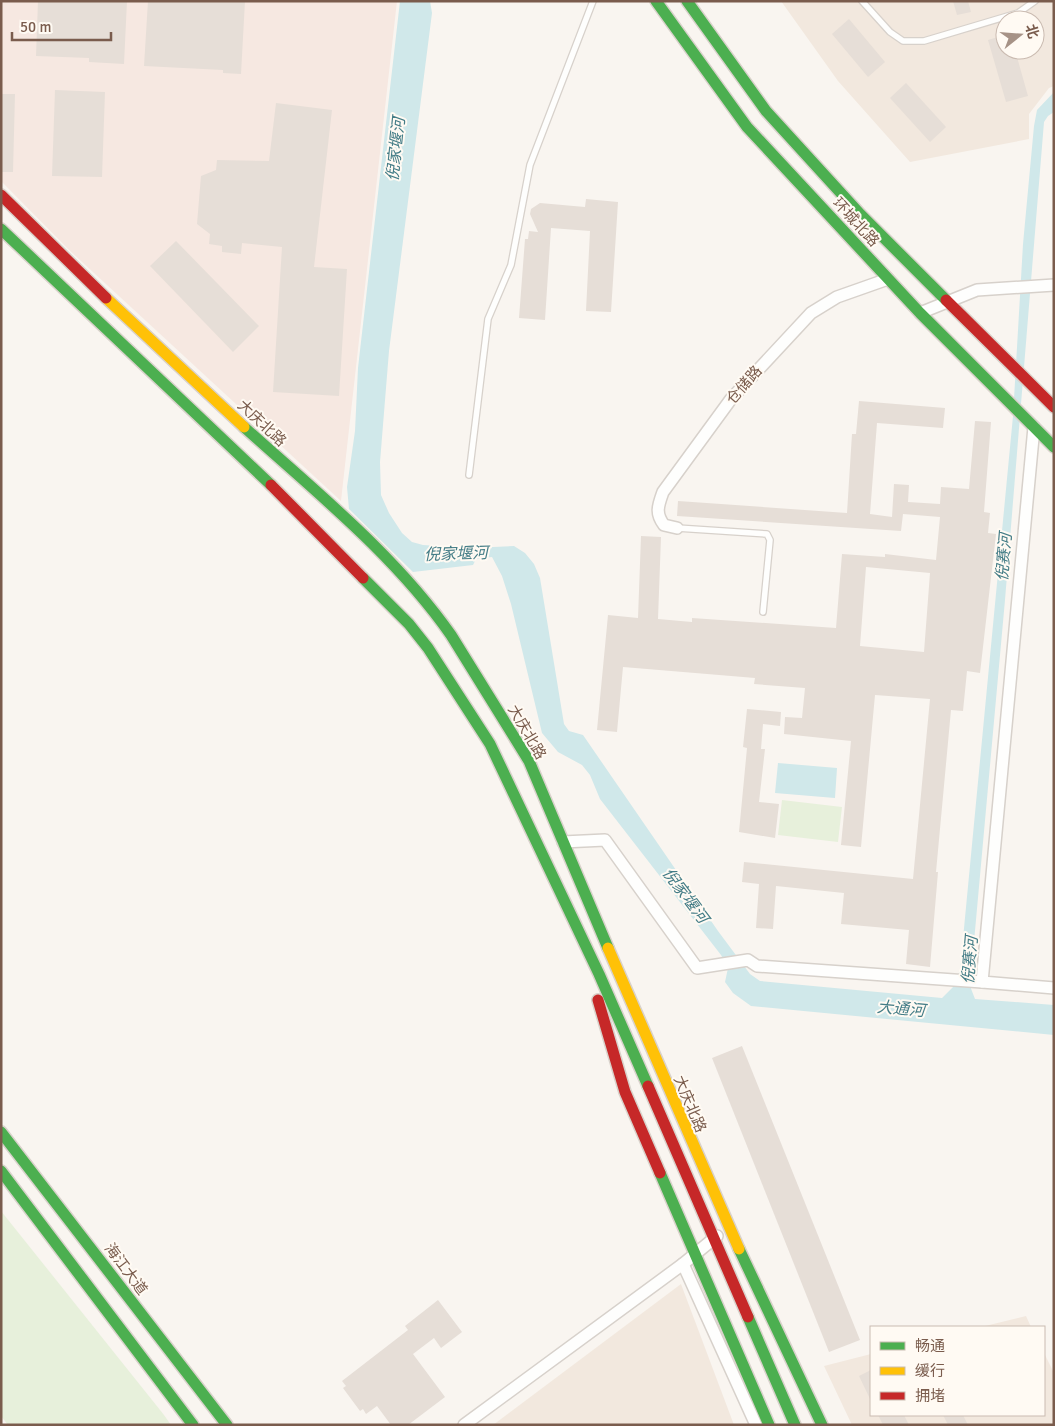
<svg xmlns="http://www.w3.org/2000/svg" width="1055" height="1426" viewBox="0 0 1055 1426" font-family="Signika,'Noto Sans SC',sans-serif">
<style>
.residential{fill:#f2e8de;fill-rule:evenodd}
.commercial{fill:#f6e8e1}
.green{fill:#e7f0db}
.water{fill:#d0e8ea}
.building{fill:#e6ded7;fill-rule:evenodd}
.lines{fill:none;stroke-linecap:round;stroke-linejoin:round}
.lane-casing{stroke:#d7d1cb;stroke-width:8}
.street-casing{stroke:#d7d1cb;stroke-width:14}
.fast-casing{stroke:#d9d2cb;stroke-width:14}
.slow-casing{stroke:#d9d2cb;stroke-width:14}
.jam-casing{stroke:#d9d2cb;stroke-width:14}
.lane{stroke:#fefefd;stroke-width:5.5}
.street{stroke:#fefefd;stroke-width:11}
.fast{stroke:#4caf50;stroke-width:11}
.slow{stroke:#ffc107;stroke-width:11}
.jam{stroke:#c62828;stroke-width:11}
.labels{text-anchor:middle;stroke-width:4;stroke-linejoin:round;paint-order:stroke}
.street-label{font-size:15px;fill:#7a5c4d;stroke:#fffaf3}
.water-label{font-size:16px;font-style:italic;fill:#437c86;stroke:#fffaf3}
</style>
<rect width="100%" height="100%" fill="#f9f5f0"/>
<g class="residential">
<path d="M781 1H1054V86L1049 88 1029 114V139L910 162 838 81ZM1005 20H1035V50H1005Z"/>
<polygon points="681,1284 734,1425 493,1425"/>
<polygon points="1026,1316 1031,1327 981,1327"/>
<polygon points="1044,1353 1054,1373 1054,1425 852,1425 824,1366 871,1354 871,1415 1044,1415"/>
</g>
<polygon class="commercial" points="1,1 397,1 341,501 68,249 1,181"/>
<g class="green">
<polygon points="782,800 842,807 838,842 778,835"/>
<polygon points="1,1211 164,1415 171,1425 8,1425 1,1416"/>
</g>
<g class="water">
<polygon points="400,1 430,1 432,13 389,351 380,462 381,495 389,513 402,533 412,542 423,545 471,548 514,546 525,553 534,564 540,578 564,724 569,731 583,735 718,931 750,974 760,981 942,998 955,985 960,970 1013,416 1023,244 1034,126 1037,110 1054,92 1054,112 1048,116 1044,122 1005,600 970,986 975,999 1054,1005 1054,1035 751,1006 733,993 725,982 728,968 721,955 600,799 590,775 582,765 558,752 542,733 511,604 502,576 492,557 476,559 473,565 413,572 349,509 347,487 355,431 358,368"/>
<polygon points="778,763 837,768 835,798 775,793"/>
</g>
<g class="building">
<polygon points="38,1 127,1 124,64 89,62 89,58 36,56"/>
<polygon points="148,1 245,1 241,74 223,73 223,70 144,66"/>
<polygon points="953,1 968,1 971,12 957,15"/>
<polygon points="849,19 885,62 868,77 832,34"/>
<polygon points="1005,35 1005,50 1015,50 1028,96 1006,102 988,40"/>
<polygon points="906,83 946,127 930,142 890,98"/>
<polygon points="55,90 105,92 102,177 52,176"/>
<polygon points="1,94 15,94 13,172 1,172"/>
<polygon points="276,103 332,110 314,267 347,269 339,396 273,392 282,247 242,243 241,254 222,252 222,246 209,244 210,234 197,224 201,176 216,170 217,160 269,161"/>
<polygon points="586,199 618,202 611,312 586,311 590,231 551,228 545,320 519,318 525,239 528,239 529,231 538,232 530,214 531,209 540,203 585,207"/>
<polygon points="176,241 259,326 233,352 150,266"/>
<path d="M859 401 945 408 943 428 877 423 870 514 892 517 894 484 909 485 908 502 940 504 941 487 969 489 975 421 991 422 984 512 990 513 988 533 996 534 980 673 967 671 963 711 951 710 936 872H938L930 967 906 964 909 930 841 924 844 893 776 886 773 929 756 928 759 884 742 882 744 862 913 879 930 699 875 695 861 847 841 845 851 741 784 734 785 717 802 718 805 688 754 684 755 678 623 667 617 732 597 730 608 615 638 618 641 536 661 537 658 619 692 622V618L836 628 842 554 885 557V554L936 560 940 517 903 514 901 531 677 516 678 501 847 513 852 434H856ZM866 567 930 573 924 652 860 646Z"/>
<polygon points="747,709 781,712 780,726 763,724 761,749 765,749 759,802 779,804 775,838 739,832 747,748 743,747"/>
<polygon points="742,1046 860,1340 829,1352 712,1058"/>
<polygon points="438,1300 462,1332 441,1348 434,1338 413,1354 445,1397 408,1425 391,1425 377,1406 366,1414 363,1409 360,1411 343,1388 346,1386 342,1381 408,1330 405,1326"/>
<polygon points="871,1370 871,1401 859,1376"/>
<polygon points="878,1415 904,1415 909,1425 883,1425"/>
<polygon points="943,1415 963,1415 968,1425 948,1425"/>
</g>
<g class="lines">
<defs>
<g id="lane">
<polyline points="862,1 890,32 903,41 924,41 1018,13 1035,1"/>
<polyline points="469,475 488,319 511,265 530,165 593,1"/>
<polyline points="677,528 767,534 770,540 763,612"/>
</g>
<g id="street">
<polyline points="920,313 977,290 1054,285"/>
<polyline points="1034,427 982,982 1054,988"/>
<path d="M677 528 664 525C655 513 658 506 663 492L731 399 811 313 837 297 888 279"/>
<polyline points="563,842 605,840 697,968 748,960 757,966 982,982"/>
<polyline points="683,1264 756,1425"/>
<polyline points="464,1425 683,1264 717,1236"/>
</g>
<g id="fast">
<polyline points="656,1 747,127 920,313 1054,447"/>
<polyline points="687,1 766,111 860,214 946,300"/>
<polyline points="1,229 271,485"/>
<path d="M244 427C316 492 395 555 451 635L529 761 608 948"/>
<polyline points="363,578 409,624 428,648 490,744 599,974 648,1086"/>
<polyline points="1,1132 227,1425"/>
<polyline points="1,1171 193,1425"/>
<polyline points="660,1173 769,1425"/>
<polyline points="739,1249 822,1425"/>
<polyline points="748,1317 795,1425"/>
</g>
<g id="slow">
<polyline points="106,298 244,427"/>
<polyline points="608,948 739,1249"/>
</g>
<g id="jam">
<polyline points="1,195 106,298"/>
<polyline points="946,300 1054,407"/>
<polyline points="271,485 363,578"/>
<polyline points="598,1000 625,1092 660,1173"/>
<polyline points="648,1086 748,1317"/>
</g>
</defs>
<use href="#lane" class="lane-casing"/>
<use href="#street" class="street-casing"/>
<use href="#fast" class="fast-casing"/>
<use href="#slow" class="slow-casing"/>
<use href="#jam" class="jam-casing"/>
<use href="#lane" class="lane"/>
<use href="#street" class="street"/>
<use href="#fast" class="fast"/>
<use href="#slow" class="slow"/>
<use href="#jam" class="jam"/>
</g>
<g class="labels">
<g class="street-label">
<text transform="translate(856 222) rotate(47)" y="5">环城北路</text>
<text transform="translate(744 385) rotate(-49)" y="5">仓储路</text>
<text transform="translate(262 423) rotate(43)" y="5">大庆北路</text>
<text transform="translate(527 732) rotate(60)" y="5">大庆北路</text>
<text transform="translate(690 1104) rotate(67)" y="5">大庆北路</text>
<text transform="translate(126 1269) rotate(53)" y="5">海江大道</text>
</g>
<g class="water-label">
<text transform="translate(395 149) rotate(-84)" y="6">倪家堰河</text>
<text transform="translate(456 553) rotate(-2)" y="6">倪家堰河</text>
<text transform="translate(1003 557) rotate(-85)" y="6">倪赛河</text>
<text transform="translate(686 895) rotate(53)" y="6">倪家堰河</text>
<text transform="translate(969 960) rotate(-85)" y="6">倪赛河</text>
<text transform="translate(901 1008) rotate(5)" y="6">大通河</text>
</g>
</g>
<rect width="1055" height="1426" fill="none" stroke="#7a5c4d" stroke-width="5"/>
<rect x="870" y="1326" width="175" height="90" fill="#fffaf3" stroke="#cabbb1"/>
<rect x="880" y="1342" width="25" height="8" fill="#4caf50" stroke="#cabbb1"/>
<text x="915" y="1351" font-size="15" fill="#7a5c4d">畅通</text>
<rect x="880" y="1367" width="25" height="8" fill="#ffc107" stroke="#cabbb1"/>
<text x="915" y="1376" font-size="15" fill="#7a5c4d">缓行</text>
<rect x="880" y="1392" width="25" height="8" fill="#c62828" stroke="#cabbb1"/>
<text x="915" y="1401" font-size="15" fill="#7a5c4d">拥堵</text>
<g transform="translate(1020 35) rotate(73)"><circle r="24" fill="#fffaf3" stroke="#cabbb1"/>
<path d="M0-4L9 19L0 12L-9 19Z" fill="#a69286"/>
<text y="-8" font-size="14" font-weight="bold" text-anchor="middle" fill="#7a5c4d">北</text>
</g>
<path d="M12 32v8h99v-8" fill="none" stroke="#7a5c4d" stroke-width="2.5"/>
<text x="20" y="32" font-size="15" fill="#7a5c4d" stroke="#fffaf3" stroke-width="4" paint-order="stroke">50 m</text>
</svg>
